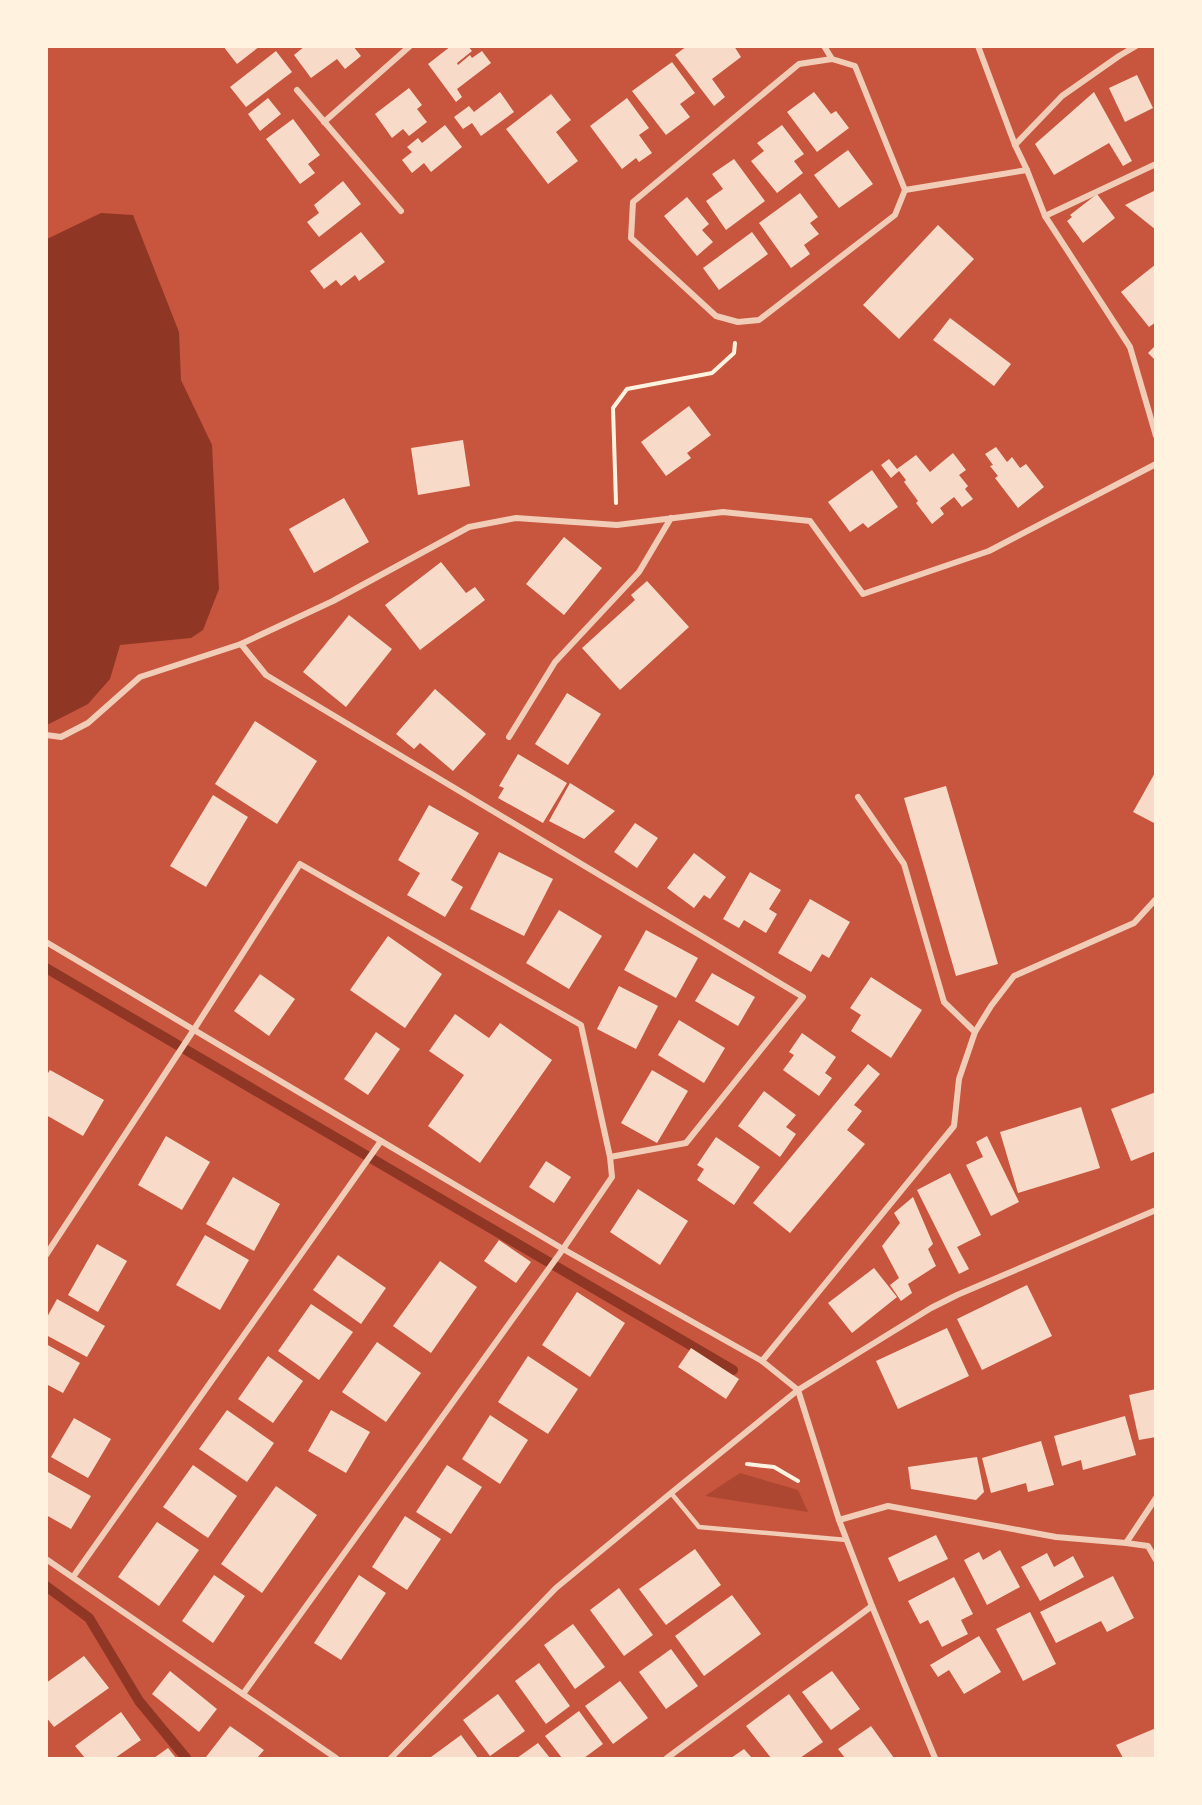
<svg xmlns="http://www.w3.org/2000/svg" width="1202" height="1805" viewBox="0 0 1202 1805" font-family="Commissioner,sans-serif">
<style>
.green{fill:#ae4732}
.water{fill:#8f3625}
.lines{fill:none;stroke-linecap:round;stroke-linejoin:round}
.stream{stroke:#8f3625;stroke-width:10}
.building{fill:#f7dbc8}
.path{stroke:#fff3e0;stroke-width:4}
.service{stroke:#f1ccb7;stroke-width:4.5}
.minor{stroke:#f1ccb7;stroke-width:6}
</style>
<rect width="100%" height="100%" fill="#c8553d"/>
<polygon class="green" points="740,1473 798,1490 808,1512 705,1496"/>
<polygon class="water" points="101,213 133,215 179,332 181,380 212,445 219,589 203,630 191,638 120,645 110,679 88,704 47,725 47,239"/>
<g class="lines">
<g class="stream">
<polyline points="46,968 733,1370"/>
<polyline points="46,1586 89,1618 139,1701 186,1758"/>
</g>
</g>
<g class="building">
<polygon points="223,46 260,46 237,64"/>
<polygon points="305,46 353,46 361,56 345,69 337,59 311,78 294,55"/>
<polygon points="451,46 468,46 472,51 457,63 458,65 470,55 472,58 482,51 491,63 457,89 462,97 456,102 428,64"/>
<polygon points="687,46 734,46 741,57 712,79 725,97 714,106 675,55"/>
<polygon points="276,51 292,72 246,107 230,87"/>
<polygon points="672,62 695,93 680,104 690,117 666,135 632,91"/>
<polygon points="1137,75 1153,108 1125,122 1109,88"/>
<polygon points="409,88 422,105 417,109 427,122 409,136 403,129 392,138 375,114"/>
<polygon points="500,92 514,112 481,136 472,123 463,129 454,117 469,106 474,112"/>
<polygon points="814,92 831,114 836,111 849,128 817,152 787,112"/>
<polygon points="1094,92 1132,161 1123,166 1109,143 1054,175 1035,144"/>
<polygon points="551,94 571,120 556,132 578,161 548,184 506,129"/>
<polygon points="268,98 281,114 260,131 248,114"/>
<polygon points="627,98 649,128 639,135 652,153 639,162 636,158 622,169 590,126"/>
<polygon points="293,119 320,155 308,164 315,173 300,184 266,139"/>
<polygon points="445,125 462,147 431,172 424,163 412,173 402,160 412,152 407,147 418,138 422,143"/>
<polygon points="782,125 804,154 794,161 803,173 777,193 751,161 764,151 757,143"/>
<polygon points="848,150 873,184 839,208 814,175"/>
<polygon points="734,159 765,201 726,230 706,201 723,189 712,174"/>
<polygon points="343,181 361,204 319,237 307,222 319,213 314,205"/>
<polygon points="1156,190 1156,230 1125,205"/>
<polygon points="800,193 818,217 810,223 819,234 804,245 810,254 791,268 759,223"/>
<polygon points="1097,194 1115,218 1083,243 1067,221 1072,217 1070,215"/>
<polygon points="687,197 709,224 702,230 713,242 697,256 664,216"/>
<polygon points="938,225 974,259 899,339 863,305"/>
<polygon points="361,232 385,262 359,281 355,275 341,286 336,280 324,289 310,271"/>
<polygon points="752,232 768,254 719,290 703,268"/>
<polygon points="1156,264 1156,322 1149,327 1121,292"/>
<polygon points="950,318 1011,364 994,386 933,340"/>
<polygon points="1156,345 1156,361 1148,353"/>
<polygon points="689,406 711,435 687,453 691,458 666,476 641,442"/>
<polygon points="463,440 470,486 418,495 411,448"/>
<polygon points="996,447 1007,462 1012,457 1020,468 1026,464 1044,487 1018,508 995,478 998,476 990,466 993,465 985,454"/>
<polygon points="953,453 966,470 959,475 968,486 965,489 973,499 962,507 954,497 940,508 944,514 932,524 916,503 918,501 904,482 906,480 899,471 891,478 881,465 889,459 897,469 916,455 930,472"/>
<polygon points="872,470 898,507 868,528 863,523 850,532 828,502"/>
<polygon points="344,498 369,542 314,573 289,529"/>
<polygon points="564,537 602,568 564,615 526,584"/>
<polygon points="441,562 466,593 475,587 485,600 420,650 385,605"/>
<polygon points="647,581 689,627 620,690 582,648 635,600 631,595"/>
<polygon points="349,615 392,649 346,707 303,672"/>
<polygon points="435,689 486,734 453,771 420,743 414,749 396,734"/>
<polygon points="567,693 601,714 568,765 535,744"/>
<polygon points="255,721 317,761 277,824 215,784"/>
<polygon points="518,754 567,783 543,823 498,798 504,788 499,786"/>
<polygon points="1156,771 1156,824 1133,812"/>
<polygon points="570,783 615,811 584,839 549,821"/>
<polygon points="946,786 998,964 956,976 904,798"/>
<polygon points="213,795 248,817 206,887 170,866"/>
<polygon points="429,805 479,833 451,880 463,887 445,917 407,895 420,873 398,860"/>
<polygon points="635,823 658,838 637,868 614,852"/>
<polygon points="499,852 553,879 524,936 470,909"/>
<polygon points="694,853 726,877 710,899 704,895 694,908 667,888"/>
<polygon points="750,872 781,890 769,909 777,914 766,933 744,920 739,928 723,919"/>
<polygon points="810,899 850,922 829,958 822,954 811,972 778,953"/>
<polygon points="559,910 602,936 569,989 526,963"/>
<polygon points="646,930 698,958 676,998 624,970"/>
<polygon points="388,936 442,974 405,1028 350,990"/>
<polygon points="712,973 755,997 738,1026 695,1001"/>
<polygon points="260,974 295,999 269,1036 234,1011"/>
<polygon points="871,977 922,1010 891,1058 851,1031 861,1015 850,1008"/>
<polygon points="619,986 658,1006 636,1049 597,1029"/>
<polygon points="455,1014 489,1038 500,1023 552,1060 480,1163 428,1126 464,1075 429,1051"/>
<polygon points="679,1020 725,1048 704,1083 658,1055"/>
<polygon points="376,1032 400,1049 368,1095 344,1079"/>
<polygon points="802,1033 836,1057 825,1073 832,1078 819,1096 783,1070 794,1055 789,1052"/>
<polygon points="868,1064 880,1074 854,1105 862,1111 847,1130 865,1144 790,1233 753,1203"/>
<polygon points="50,1070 104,1100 83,1136 46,1115 46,1076"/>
<polygon points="652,1070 688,1091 657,1143 621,1123"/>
<polygon points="764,1091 796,1115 786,1127 796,1134 780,1157 738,1126"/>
<polygon points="1156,1092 1156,1151 1131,1161 1111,1109"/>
<polygon points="1081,1107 1100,1168 1018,1193 1000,1132"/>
<polygon points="166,1136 210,1162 182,1210 138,1185"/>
<polygon points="987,1136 1019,1202 991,1216 966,1165 983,1157 976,1142"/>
<polygon points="716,1137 760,1167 734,1205 697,1180 704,1169 697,1165"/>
<polygon points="546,1161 571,1177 554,1203 529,1187"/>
<polygon points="950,1173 981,1235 957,1247 969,1269 959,1274 917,1190"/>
<polygon points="233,1177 280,1204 254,1251 206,1224"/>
<polygon points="638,1189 688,1221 660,1265 610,1232"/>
<polygon points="913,1197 933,1244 928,1249 936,1266 908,1284 912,1293 901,1301 890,1285 899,1278 882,1246 900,1223 894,1213"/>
<polygon points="205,1235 249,1260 220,1310 176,1285"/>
<polygon points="499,1240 531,1262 516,1283 484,1261"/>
<polygon points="97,1244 127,1261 98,1312 68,1295"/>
<polygon points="338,1255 386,1288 361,1324 313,1290"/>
<polygon points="440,1261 477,1287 431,1353 393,1326"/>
<polygon points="874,1268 897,1297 852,1333 828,1303"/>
<polygon points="1027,1285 1052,1336 982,1370 957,1319"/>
<polygon points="577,1292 625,1323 590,1377 542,1345"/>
<polygon points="57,1299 105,1326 87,1357 46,1335 46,1319"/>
<polygon points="311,1304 353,1332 319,1380 278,1351"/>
<polygon points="947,1328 969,1376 898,1409 876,1361"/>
<polygon points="377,1342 421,1373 386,1422 342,1392"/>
<polygon points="46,1344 80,1363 63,1393 46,1384"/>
<polygon points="691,1348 739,1379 726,1399 678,1367"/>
<polygon points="268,1356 303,1381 273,1423 238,1399"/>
<polygon points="528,1356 578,1389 548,1434 498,1402"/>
<polygon points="1156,1389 1156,1437 1139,1440 1129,1395"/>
<polygon points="227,1410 274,1443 247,1482 199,1449"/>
<polygon points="331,1410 370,1432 346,1473 308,1451"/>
<polygon points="490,1415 528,1440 500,1484 462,1459"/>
<polygon points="1125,1416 1136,1455 1083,1470 1081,1460 1062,1466 1054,1436"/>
<polygon points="74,1418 111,1439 88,1478 51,1457"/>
<polygon points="1041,1441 1054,1485 1028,1492 1026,1483 991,1493 982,1458"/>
<polygon points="977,1457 984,1492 976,1500 911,1489 908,1467"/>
<polygon points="193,1465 237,1496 208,1538 163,1507"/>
<polygon points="447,1465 482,1487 451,1534 416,1512"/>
<polygon points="46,1471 91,1496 71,1529 46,1515"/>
<polygon points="276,1486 317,1515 262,1593 221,1564"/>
<polygon points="405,1516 441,1539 407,1590 372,1567"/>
<polygon points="157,1522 199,1550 159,1606 118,1577"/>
<polygon points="936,1535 948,1559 899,1582 888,1558"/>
<polygon points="695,1549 721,1585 666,1625 639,1589"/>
<polygon points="1000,1550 1020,1587 987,1605 964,1560 979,1552 983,1560"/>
<polygon points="1047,1553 1054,1567 1073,1556 1084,1577 1040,1601 1021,1567"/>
<polygon points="214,1575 245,1596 213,1643 182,1621"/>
<polygon points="359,1575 386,1593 341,1660 314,1643"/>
<polygon points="1113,1576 1134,1618 1107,1632 1101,1621 1056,1643 1040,1612"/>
<polygon points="954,1577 973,1614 961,1620 968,1634 942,1647 928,1620 920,1624 908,1601"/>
<polygon points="619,1588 653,1635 624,1656 590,1610"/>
<polygon points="732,1595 761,1634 704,1676 675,1636"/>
<polygon points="1030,1612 1056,1664 1023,1681 996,1629"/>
<polygon points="573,1624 605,1667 575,1689 544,1645"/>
<polygon points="979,1636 1001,1672 964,1694 949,1670 938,1677 930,1665"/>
<polygon points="671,1649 698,1686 666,1709 639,1672"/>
<polygon points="84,1656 109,1688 54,1727 46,1717 46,1683"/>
<polygon points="539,1663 570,1706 546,1724 515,1681"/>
<polygon points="170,1671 217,1709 199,1732 152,1694"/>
<polygon points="832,1671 860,1709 831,1730 802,1692"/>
<polygon points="620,1681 648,1718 613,1744 585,1706"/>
<polygon points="498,1694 525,1731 490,1756 463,1720"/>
<polygon points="789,1694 823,1742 800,1758 771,1758 746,1726"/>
<polygon points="579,1711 603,1744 584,1758 562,1758 545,1736"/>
<polygon points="121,1712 141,1740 115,1758 85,1758 75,1746"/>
<polygon points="230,1726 264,1750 257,1758 208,1758 206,1757"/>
<polygon points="871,1726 894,1758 845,1758 838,1749"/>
<polygon points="1156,1728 1156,1758 1123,1758 1116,1745"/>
<polygon points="461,1735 478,1758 432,1758 431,1757"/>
<polygon points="538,1743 550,1758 517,1758"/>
<polygon points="168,1748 176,1758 154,1758"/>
<polygon points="744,1749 752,1758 731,1758"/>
</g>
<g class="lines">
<g class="path">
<polyline points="616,503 613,408 627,389 712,373 734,353 735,343"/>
<polyline points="747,1464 774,1467 798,1481"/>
</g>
<polyline class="service" points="671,1493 699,1527 847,1540"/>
<g class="minor">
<polyline points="824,46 832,59 855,66 905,190 895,215 759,320 738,322 716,316 631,238 633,202 799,64 832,59"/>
<polyline points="978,46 1015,145 1027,170 1045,216 1130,347 1156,436"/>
<polyline points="297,90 401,211"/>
<polyline points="324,122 410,46"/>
<polyline points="1015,145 1062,96 1119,56 1136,46"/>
<polyline points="905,190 1027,170"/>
<polyline points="1045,216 1156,164"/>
<polyline points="241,644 266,675 803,997 686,1143 610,1157"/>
<polyline points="46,735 61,737 88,723 140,677 241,644 333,601 469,527 516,518 617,525 723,512 810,521 863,594 989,551 1156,464"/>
<polyline points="509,737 555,662 639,572 671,518"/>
<polyline points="858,797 904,864 944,1002 975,1032"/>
<polyline points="46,942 563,1249 762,1361 798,1390 839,1520 872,1606 935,1758"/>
<polyline points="46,1255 193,1031 300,864 581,1025 610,1157 612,1177 563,1249 243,1694"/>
<polyline points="762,1361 954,1126 959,1079 975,1032 991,1006 1014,976 1134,923 1156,899"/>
<polyline points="839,1520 888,1506 1056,1537 1126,1543 1156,1498"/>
<polyline points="1126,1543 1148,1546 1156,1560"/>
<polyline points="46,1559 336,1758"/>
<polyline points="73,1577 381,1141"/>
<polyline points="391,1758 556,1588 671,1493 798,1390 931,1308 957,1295 1156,1210"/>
<polyline points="667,1758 872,1606"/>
</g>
</g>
<rect width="1202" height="1805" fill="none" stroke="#fff3e0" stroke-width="96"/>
</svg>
